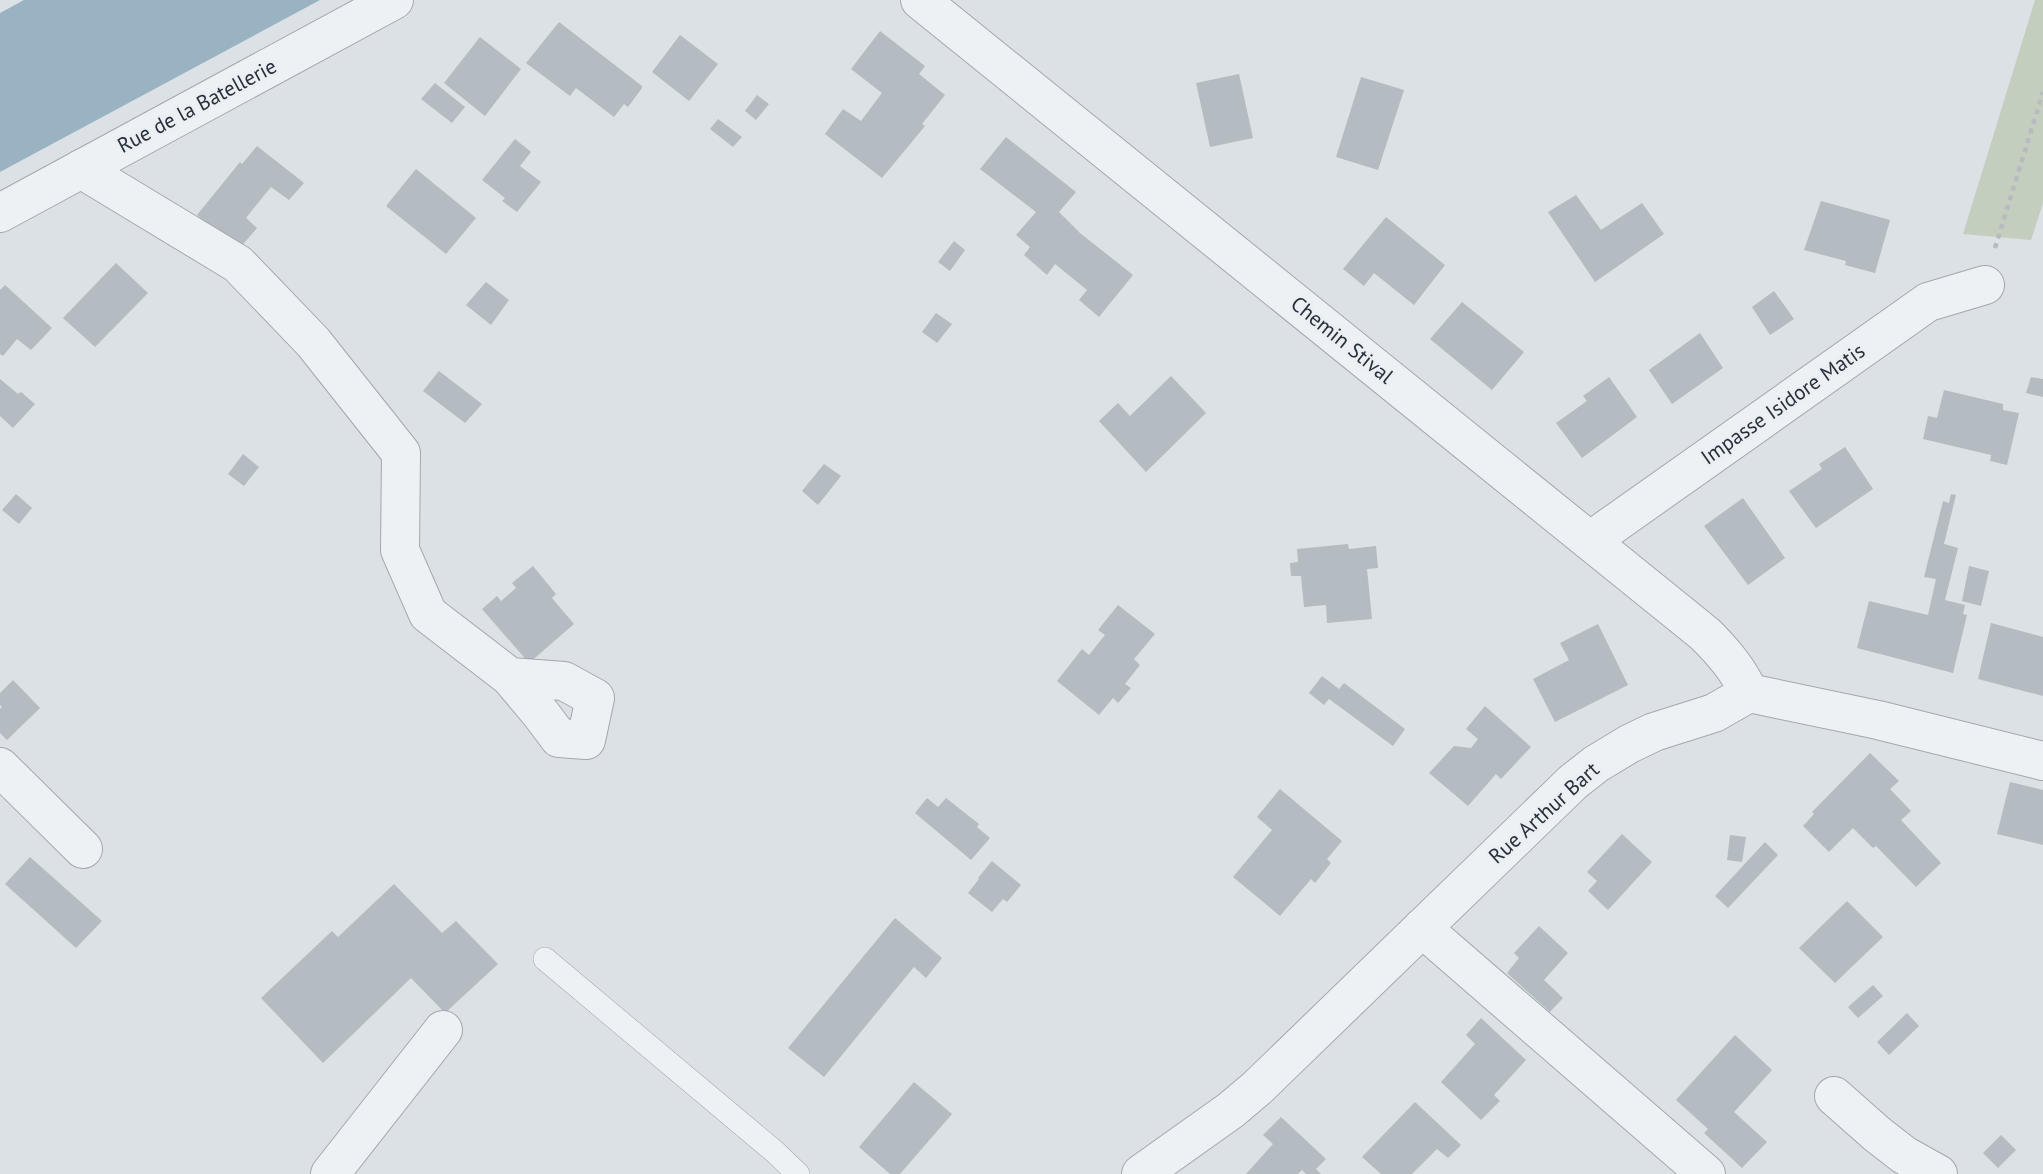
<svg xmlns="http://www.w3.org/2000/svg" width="2043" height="1174" viewBox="0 0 2043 1174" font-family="'PT Sans',sans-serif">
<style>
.green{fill:#c4cebe}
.water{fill:#9ab3c2}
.building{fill:#b4bbc1}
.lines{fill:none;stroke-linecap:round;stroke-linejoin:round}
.service-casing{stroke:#a2a8ae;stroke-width:24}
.minor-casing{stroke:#a2a8ae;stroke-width:40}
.path{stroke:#b6bbc0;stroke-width:4.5;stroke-dasharray:5 5;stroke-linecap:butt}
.service{stroke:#eef1f4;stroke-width:23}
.minor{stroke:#eef1f4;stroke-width:38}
.labels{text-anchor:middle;stroke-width:6;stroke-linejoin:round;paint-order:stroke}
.street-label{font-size:21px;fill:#273039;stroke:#ebeff3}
</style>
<rect width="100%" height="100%" fill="#dce1e5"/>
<polygon class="green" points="2035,0 2043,0 2043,203 2031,240 1963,234"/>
<polygon class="water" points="24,0 320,0 0,172 0,13"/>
<g class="building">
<polygon points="559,22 642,86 642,88 628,107 624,104 614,117 576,88 570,96 526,63"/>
<polygon points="880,31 925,66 919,74 945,95 922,124 925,126 882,178 825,134 843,109 861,121 882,93 851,69"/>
<polygon points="680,35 718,64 689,101 652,72"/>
<polygon points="480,37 521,69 485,116 444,83"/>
<polygon points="1239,74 1253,138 1210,147 1196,83"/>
<polygon points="1361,77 1404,90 1378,170 1336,157"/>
<polygon points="435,83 465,107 452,123 421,99"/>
<polygon points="757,95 769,104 756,120 745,111"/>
<polygon points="718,119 742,137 733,147 710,129"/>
<polygon points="1006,137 1076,192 1059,212 1080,233 1133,275 1099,317 1079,300 1087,290 1055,264 1047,275 1024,255 1030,247 1016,235 1036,212 980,169"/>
<polygon points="515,139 531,152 520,166 541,182 517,212 502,201 505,198 482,180"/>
<polygon points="257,146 304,183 289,200 271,187 246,218 257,228 239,249 197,215 240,162 242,164"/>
<polygon points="416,169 476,218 446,254 386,206"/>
<polygon points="1576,195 1601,230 1642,203 1664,234 1595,282 1548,212"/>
<polygon points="1821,201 1890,220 1875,273 1845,265 1846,261 1804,250"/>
<polygon points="1386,217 1445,265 1414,305 1374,273 1364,286 1343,269"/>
<polygon points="954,241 965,250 950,271 938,262"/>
<polygon points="116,263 148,293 95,347 63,318"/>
<polygon points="486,282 509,300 491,325 466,305"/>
<polygon points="5,285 52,328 31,350 17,339 3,356 0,354 0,290"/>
<polygon points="1774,291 1794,319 1770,335 1752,307"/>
<polygon points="1462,302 1524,352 1492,390 1430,339"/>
<polygon points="936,313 952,324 937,343 922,332"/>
<polygon points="1700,333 1723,368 1672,404 1649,370"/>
<polygon points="439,371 482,404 465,423 423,391"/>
<polygon points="1171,376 1206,413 1146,472 1099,421 1118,403 1130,416"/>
<polygon points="1609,377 1637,417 1582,458 1556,423 1587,401 1583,396"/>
<polygon points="2031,377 2043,379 2043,397 2026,393"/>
<polygon points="0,379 18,394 21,392 35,404 13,428 0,416"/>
<polygon points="1944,390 2003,404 2003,410 2019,413 2007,465 1990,461 1991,455 1923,439 1928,416 1937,418"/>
<polygon points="1845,447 1873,489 1816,528 1789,491 1822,469 1819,464"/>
<polygon points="243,454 259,467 244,486 228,474"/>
<polygon points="824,464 841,476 818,505 802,491"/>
<polygon points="16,494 32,508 19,524 2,510"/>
<polygon points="1951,494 1956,495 1944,544 1958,548 1945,600 1965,605 1963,614 1967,615 1953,673 1857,648 1869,601 1928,615 1936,579 1924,577 1943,501 1949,503"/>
<polygon points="1743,498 1785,558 1748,585 1704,526"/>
<polygon points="1348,544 1349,549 1376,546 1378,568 1367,569 1372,619 1327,623 1326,605 1304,607 1301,576 1291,576 1290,563 1298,562 1297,549"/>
<polygon points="533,566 556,594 552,598 574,624 529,663 482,609 497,596 501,601 516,588 512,583"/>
<polygon points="1969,566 1989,571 1981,606 1962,601"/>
<polygon points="1118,605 1155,634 1134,659 1140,665 1125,684 1131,688 1118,703 1113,698 1099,715 1057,681 1082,649 1089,655 1105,635 1098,630"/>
<polygon points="1991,623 2043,637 2043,696 1978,679"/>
<polygon points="1598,624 1628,685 1555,722 1533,679 1569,660 1560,643"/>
<polygon points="1322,676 1339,689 1344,683 1405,729 1393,746 1329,699 1324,705 1309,693"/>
<polygon points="13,680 40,708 7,740 0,733 0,709 2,707 0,705 0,693"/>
<polygon points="1485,706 1531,747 1501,779 1496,774 1468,806 1429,773 1454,746 1471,748 1478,739 1466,729"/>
<polygon points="1870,753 1899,781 1890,789 1911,811 1901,820 1941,863 1916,887 1876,846 1873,848 1853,828 1829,852 1803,826 1814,814 1812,812"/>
<polygon points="2010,782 2043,790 2043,845 1997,834"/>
<polygon points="1280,789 1342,841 1327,859 1331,863 1315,883 1311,879 1280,916 1233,877 1272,830 1257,817"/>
<polygon points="927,798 938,807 946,798 979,824 977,827 990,838 971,860 915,813"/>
<polygon points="1622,834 1652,862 1608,910 1588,891 1597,881 1587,872"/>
<polygon points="1730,835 1746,837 1742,862 1727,860"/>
<polygon points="1765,842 1778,855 1728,908 1715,896"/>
<polygon points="30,857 102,921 76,948 5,884"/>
<polygon points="992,861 1021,885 1007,902 1003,899 992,912 968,893 979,879 978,878"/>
<polygon points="394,884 442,933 456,921 498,964 445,1013 411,978 323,1063 261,998 332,931 338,937"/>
<polygon points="1847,901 1883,937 1835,983 1799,948"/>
<polygon points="895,918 942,958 926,978 914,967 824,1077 788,1048"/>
<polygon points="1539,926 1568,953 1544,980 1563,998 1550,1012 1507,973 1519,958 1514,953"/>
<polygon points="1873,985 1883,996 1858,1018 1848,1007"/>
<polygon points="1907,1013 1919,1026 1889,1055 1877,1042"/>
<polygon points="1481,1018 1526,1060 1494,1095 1500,1101 1481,1120 1441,1082 1475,1044 1466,1035"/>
<polygon points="1735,1035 1772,1070 1734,1112 1767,1142 1742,1168 1704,1133 1708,1129 1676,1100"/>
<polygon points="914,1082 952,1114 900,1174 890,1174 859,1147"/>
<polygon points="1415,1102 1461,1145 1448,1158 1437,1149 1412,1174 1381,1174 1362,1157"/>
<polygon points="1281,1117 1326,1159 1316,1169 1321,1174 1306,1174 1302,1170 1298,1174 1246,1174 1273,1144 1263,1135"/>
<polygon points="2001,1135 2016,1150 1998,1168 1983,1153"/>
</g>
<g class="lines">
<defs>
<polyline id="service" points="545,959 775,1152 798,1174"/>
<g id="minor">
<path d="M920 0 1705 634C1723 652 1738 669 1749 693"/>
<polyline points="81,169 238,264 313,342 401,453 400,550 428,614 510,677 564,681 595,698 586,740 559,738 541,714 510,677"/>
<polyline points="0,213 394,0"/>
<polyline points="1590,541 1928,302 1985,285"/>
<polyline points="0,767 83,849"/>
<polyline points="1422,928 1706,1174"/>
<polyline points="1834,1096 1877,1134 1904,1155 1938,1174"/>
<polyline points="330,1174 443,1030"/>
<polyline points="1141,1174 1231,1110 1257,1088 1573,782 1596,764 1629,744 1654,732 1714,713 1749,693 1878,720 2043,761"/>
</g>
</defs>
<use href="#service" class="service-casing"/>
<use href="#minor" class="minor-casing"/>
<polyline class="path" points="1995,248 2043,92"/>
<use href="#service" class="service"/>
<use href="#minor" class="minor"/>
</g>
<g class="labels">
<g class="street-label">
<text transform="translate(197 106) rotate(-28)" y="7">Rue de la Batellerie</text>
<text transform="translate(1342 340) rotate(39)" y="7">Chemin Stival</text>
<text transform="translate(1783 404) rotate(-35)" y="7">Impasse Isidore Matis</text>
<text transform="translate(1544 813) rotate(-42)" y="7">Rue Arthur Bart</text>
</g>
</g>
</svg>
